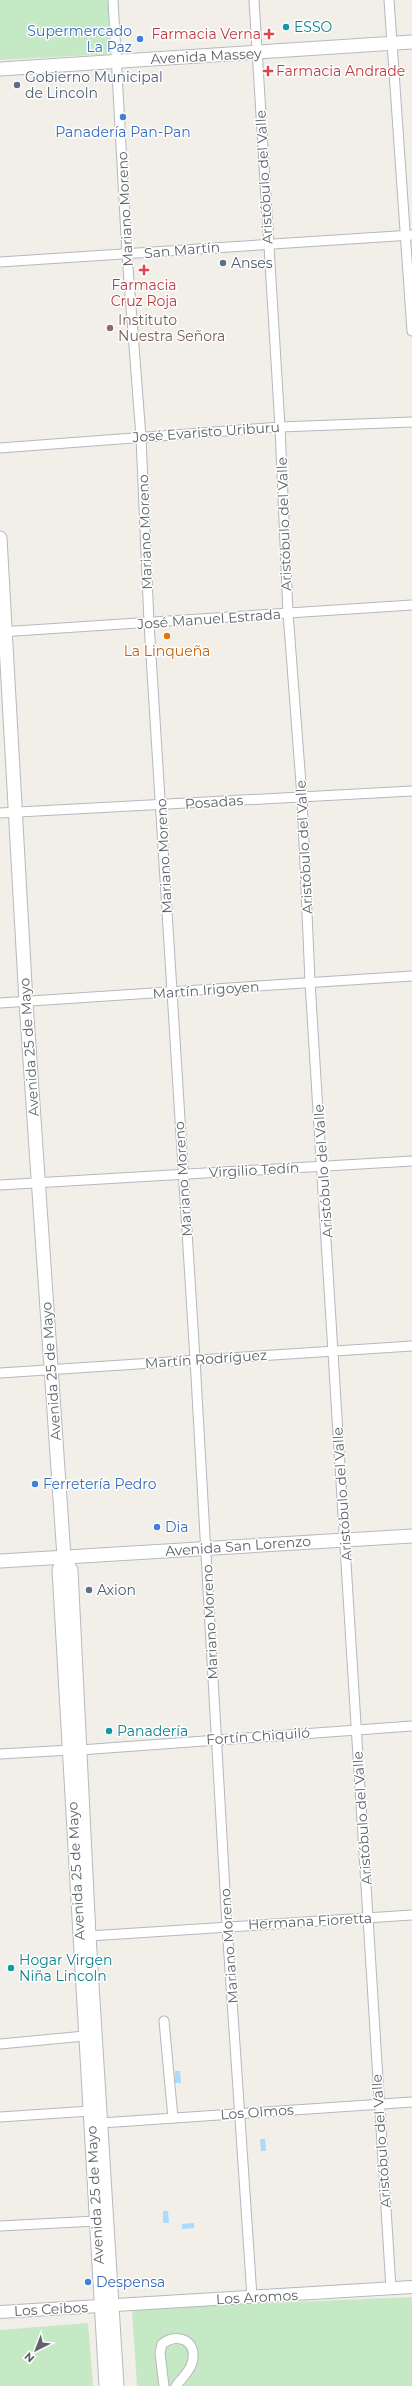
<svg xmlns="http://www.w3.org/2000/svg" width="412" height="2386" viewBox="0 0 412 2386" font-family="Montserrat,sans-serif">
<style>
.park{fill:#c5e8c5}
.water{fill:#aadaff}
.lines{fill:none;stroke-linecap:round;stroke-linejoin:round}
.minor-casing{stroke:#b5b8bc;stroke-width:11}
.tertiary-casing{stroke:#b5b8bc;stroke-width:14}
.secondary-casing{stroke:#b6babf;stroke-width:15}
.minor{stroke:#fff;stroke-width:9}
.tertiary{stroke:#fff;stroke-width:12}
.secondary{stroke:#fff;stroke-width:13}
.culture-dot{fill:#0f9aa8;stroke:#fff;stroke-width:1.5}
.health-dot{fill:#e0444e;stroke:#fff;stroke-width:1.5}
.shop-dot{fill:#3f7fe0;stroke:#fff;stroke-width:1.5}
.service-dot{fill:#5c6f8a;stroke:#fff;stroke-width:1.5}
.education-dot{fill:#8d6e63;stroke:#fff;stroke-width:1.5}
.food-dot{fill:#e8710a;stroke:#fff;stroke-width:1.5}
.labels{text-anchor:middle;stroke-width:3;stroke-linejoin:round;paint-order:stroke}
.culture-label{font-size:14px;fill:#0d838f;stroke:#fff;text-anchor:start}
.shop-label{font-size:14px;fill:#366cbe;stroke:#fff;text-anchor:start}
.health-label{font-size:14px;fill:#be3a42;stroke:#fff;text-anchor:end}
.street-label{font-size:14px;fill:#5f6368;stroke:#fff}
.service-label{font-size:14px;fill:#4e5e75;stroke:#fff;text-anchor:start}
.education-label{font-size:14px;fill:#785e54;stroke:#fff;text-anchor:start}
.food-label{font-size:14px;fill:#c56008;stroke:#fff}
</style>
<rect width="100%" height="100%" fill="#f1efe8"/>
<g class="park">
<polygon points="0,0 108,0 112,54 0,60"/>
<polygon points="412,2297 412,2386 137,2386 132,2309"/>
<polygon points="88,2323 93,2386 0,2386 0,2330"/>
</g>
<g class="water">
<polygon points="175,2071 180,2071 181,2083 175,2083"/>
<polygon points="260,2139 265,2139 266,2151 261,2151"/>
<polygon points="163,2211 168,2211 169,2223 163,2223"/>
<polygon points="194,2223 194,2228 182,2229 182,2224"/>
</g>
<g class="lines">
<defs>
<g id="minor">
<polyline points="113,0 127,255 141,437 149,623 195,1359 227,1926 252,2297"/>
<polyline points="254,0 280,427 288,613 302,797 310,982 391,2289"/>
<polyline points="389,0 412,331"/>
<polyline points="0,262 412,235"/>
<polyline points="0,448 280,427 412,422"/>
<polyline points="0,632 412,605"/>
<polyline points="0,813 412,791"/>
<polyline points="0,1003 412,976"/>
<polyline points="0,1185 412,1161"/>
<polyline points="0,1373 412,1346"/>
<polyline points="80,1750 412,1726"/>
<polyline points="0,1754 70,1750"/>
<polyline points="89,1936 412,1915"/>
<polyline points="164,2021 173,2118"/>
<polyline points="0,2044 85,2036"/>
<polyline points="0,2117 90,2111"/>
<polyline points="101,2123 412,2102"/>
<polyline points="0,2226 96,2221"/>
<path d="M164 2386 160 2353 162 2344C179 2331 198 2342 192 2363 190 2371 181 2379 176 2386"/>
</g>
<polyline id="tertiary" points="0,2312 412,2287"/>
<g id="secondary">
<polyline points="0,69 412,42"/>
<polyline points="0,538 26,1002 64,1557 71,1570 89,1936 117,2386"/>
<polyline points="64,1557 59,1570 106,2386"/>
<polyline points="0,1561 412,1536"/>
</g>
</defs>
<use href="#minor" class="minor-casing"/>
<use href="#tertiary" class="tertiary-casing"/>
<use href="#secondary" class="secondary-casing"/>
<use href="#minor" class="minor"/>
<use href="#tertiary" class="tertiary"/>
<use href="#secondary" class="secondary"/>
</g>
<g class="culture-dot">
<circle cx="286" cy="27" r="4"/>
<circle cx="109" cy="1731" r="4"/>
<circle cx="11" cy="1968" r="4"/>
</g>
<g class="health-dot">
<path d="M267 28h4v4h4v4h-4v4h-4v-4h-4v-4h4z"/>
<path d="M266 65h4v4h4v4h-4v4h-4v-4h-4v-4h4z"/>
<path d="M142 264h4v4h4v4h-4v4h-4v-4h-4v-4h4z"/>
</g>
<g class="shop-dot">
<circle cx="140" cy="39" r="4"/>
<circle cx="123" cy="117" r="4"/>
<circle cx="35" cy="1484" r="4"/>
<circle cx="157" cy="1527" r="4"/>
<circle cx="88" cy="2282" r="4"/>
</g>
<g class="service-dot">
<circle cx="17" cy="85" r="4"/>
<circle cx="223" cy="263" r="4"/>
<circle cx="89" cy="1590" r="4"/>
</g>
<circle class="education-dot" cx="110" cy="328" r="4"/>
<circle class="food-dot" cx="167" cy="636" r="4"/>
<g class="labels">
<g class="culture-label">
<text x="294" y="32">ESSO</text>
<text x="117" y="1736">Panadería</text>
<text x="19" y="1965">Hogar Virgen<tspan x="19" dy="16">Niña Lincoln</tspan></text>
</g>
<g class="shop-label">
<text x="132" y="36" text-anchor="end">Supermercado<tspan x="132" dy="16">La Paz</tspan></text>
<text x="123" y="137" text-anchor="middle">Panadería Pan-Pan</text>
<text x="43" y="1489">Ferretería Pedro</text>
<text x="165" y="1532">Dia</text>
<text x="96" y="2287">Despensa</text>
</g>
<g class="health-label">
<text x="261" y="39">Farmacia Verna</text>
<text x="276" y="76" text-anchor="start">Farmacia Andrade</text>
<text x="144" y="290" text-anchor="middle">Farmacia<tspan x="144" dy="16">Cruz Roja</tspan></text>
</g>
<g class="street-label">
<text transform="translate(206 56) rotate(-3)" y="5">Avenida Massey</text>
<text transform="translate(264 177) rotate(-93)" y="5">Aristóbulo del Valle</text>
<text transform="translate(125 209) rotate(-93)" y="5">Mariano Moreno</text>
<text transform="translate(182 250) rotate(-5)" y="5">San Martín</text>
<text transform="translate(206 432) rotate(-4)" y="5">José Evaristo Uriburu</text>
<text transform="translate(284 524) rotate(-92)" y="5">Aristóbulo del Valle</text>
<text transform="translate(145 532) rotate(-92)" y="5">Mariano Moreno</text>
<text transform="translate(209 619) rotate(-4)" y="5">José Manuel Estrada</text>
<text transform="translate(214 802) rotate(-4)" y="5">Posadas</text>
<text transform="translate(304 847) rotate(-93)" y="5">Aristóbulo del Valle</text>
<text transform="translate(164 856) rotate(-93)" y="5">Mariano Moreno</text>
<text transform="translate(206 990) rotate(-4)" y="5">Martín Irigoyen</text>
<text transform="translate(29 1047) rotate(-94)" y="5">Avenida 25 de Mayo</text>
<text transform="translate(254 1170) rotate(-3)" y="5">Virgilio Tedín</text>
<text transform="translate(323 1171) rotate(-94)" y="5">Aristóbulo del Valle</text>
<text transform="translate(183 1179) rotate(-94)" y="5">Mariano Moreno</text>
<text transform="translate(206 1359) rotate(-4)" y="5">Martín Rodríguez</text>
<text transform="translate(51 1371) rotate(-94)" y="5">Avenida 25 de Mayo</text>
<text transform="translate(342 1494) rotate(-94)" y="5">Aristóbulo del Valle</text>
<text transform="translate(238 1546) rotate(-4)" y="5">Avenida San Lorenzo</text>
<text transform="translate(210 1622) rotate(-93)" y="5">Mariano Moreno</text>
<text transform="translate(258 1736) rotate(-4)" y="5">Fortín Chiquiló</text>
<text transform="translate(362 1818) rotate(-94)" y="5">Aristóbulo del Valle</text>
<text transform="translate(76 1871) rotate(-93)" y="5">Avenida 25 de Mayo</text>
<text transform="translate(310 1921) rotate(-3)" y="5">Hermana Fioretta</text>
<text transform="translate(229 1946) rotate(-94)" y="5">Mariano Moreno</text>
<text transform="translate(257 2112) rotate(-4)" y="5">Los Olmos</text>
<text transform="translate(381 2141) rotate(-94)" y="5">Aristóbulo del Valle</text>
<text transform="translate(95 2195) rotate(-93)" y="5">Avenida 25 de Mayo</text>
<text transform="translate(257 2297) rotate(-3)" y="5">Los Aromos</text>
<text transform="translate(51 2309) rotate(-3)" y="5">Los Ceibos</text>
</g>
<g class="service-label">
<text x="25" y="82">Gobierno Municipal<tspan x="25" dy="16">de Lincoln</tspan></text>
<text x="231" y="268">Anses</text>
<text x="97" y="1595">Axion</text>
</g>
<g class="education-label">
<text x="118" y="325">Instituto<tspan x="118" dy="16">Nuestra Señora</tspan></text>
</g>
<g class="food-label">
<text x="167" y="656">La Linqueña</text>
</g>
</g>
<g transform="translate(36 2350) rotate(222)" stroke="#ffffff" stroke-width="3" paint-order="stroke">
<path d="M0-3L7 15L0 10L-7 15Z" fill="#5f6368"/>
<text y="-6" font-size="11" font-weight="bold" text-anchor="middle" fill="#5f6368">N</text>
</g>
</svg>
